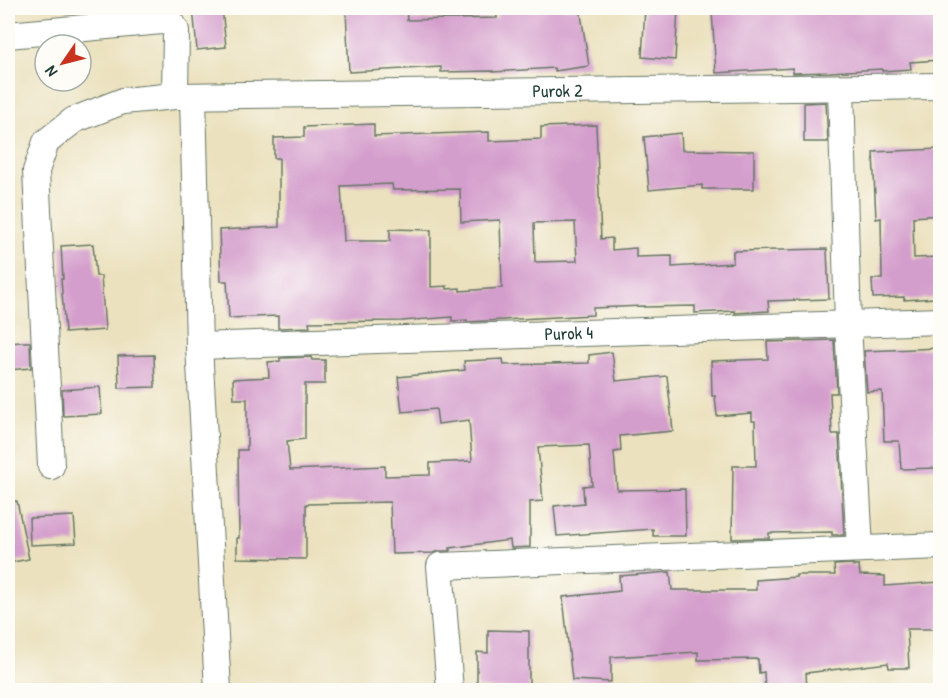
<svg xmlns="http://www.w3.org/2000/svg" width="948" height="698" viewBox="0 0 948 698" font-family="'Patrick Hand',sans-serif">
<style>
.building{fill:#d49ecc;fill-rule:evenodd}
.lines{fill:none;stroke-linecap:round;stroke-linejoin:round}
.minor-casing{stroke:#667664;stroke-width:28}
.minor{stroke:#fff;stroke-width:26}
.labels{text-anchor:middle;stroke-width:5;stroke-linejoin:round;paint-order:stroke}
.street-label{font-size:18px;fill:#1f3d34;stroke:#fdfcf7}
</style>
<rect width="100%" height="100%" fill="#fdfcf7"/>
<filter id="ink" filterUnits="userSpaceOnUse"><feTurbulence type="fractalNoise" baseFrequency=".0167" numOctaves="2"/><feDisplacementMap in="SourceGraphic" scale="12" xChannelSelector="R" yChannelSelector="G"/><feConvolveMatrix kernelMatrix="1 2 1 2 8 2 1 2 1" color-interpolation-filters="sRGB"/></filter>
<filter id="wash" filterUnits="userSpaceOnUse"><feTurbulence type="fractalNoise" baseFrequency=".008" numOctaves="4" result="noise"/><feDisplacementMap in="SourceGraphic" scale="24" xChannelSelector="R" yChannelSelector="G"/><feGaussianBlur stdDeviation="1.35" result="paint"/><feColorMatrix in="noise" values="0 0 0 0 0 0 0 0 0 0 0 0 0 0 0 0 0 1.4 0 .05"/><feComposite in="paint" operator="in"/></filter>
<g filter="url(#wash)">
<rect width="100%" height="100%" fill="#ebe1be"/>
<g id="blocks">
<g class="building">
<polygon points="193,8 222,8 226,47 197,50"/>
<polygon points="406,8 407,20 497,18 496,8 580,8 589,66 555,71 554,68 493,72 493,71 441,72 441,67 349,72 346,11"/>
<polygon points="645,8 667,8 678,9 675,60 642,57"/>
<polygon points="715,8 940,8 940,60 910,62 911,69 882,71 882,69 830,72 793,73 793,68 716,73 712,12 715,12"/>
<polygon points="826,102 828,142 804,142 804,103"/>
<path d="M374 124V136L489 132V141L541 139V127L596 125 601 239 612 238V250L636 248V257L672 256V267L733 263V251L827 249 829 299 768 301 769 311 735 313V311L695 313V306L644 307V306L593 308V315L467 322V320L452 321V317L402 321 309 322 310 327 278 328V316L229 318 227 281H221L219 230 279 227V158H274V138L304 137V127ZM392 184 393 190 460 189 461 222 500 220 502 288 460 291V288L447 289V286L431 287V230L390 229V241H344L341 186ZM575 222 577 261 535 262 534 223Z"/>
<polygon points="681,133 682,150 754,151 754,189 702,189 702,185 649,190 644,137"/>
<polygon points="939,149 940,215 913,217 914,258 940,257 940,283 935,283 935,298 904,300 904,297 873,298 872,279 882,279 881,218 876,219 873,152"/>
<polygon points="93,244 96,276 101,276 105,330 65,333 61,279 63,279 61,246"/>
<polygon points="834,340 837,393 830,393 832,434 839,434 844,535 832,535 832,532 769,533 769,538 732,539 733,466 756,466 755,421 752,421 752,413 717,416 715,396 712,396 711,361 768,359 767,342"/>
<polygon points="22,342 30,342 31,368 8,370 8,343"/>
<polygon points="940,348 940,468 901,469 899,441 884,441 882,391 867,392 864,351"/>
<polygon points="612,352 616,381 667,376 673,431 620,436 621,451 614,452 617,490 685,489 686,536 653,536 653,529 557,536 554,506 584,503 583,486 592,485 589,445 538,447 543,501 530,502 530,547 511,548 510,540 450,548 450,551 439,551 433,553 392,554 390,502 306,504 306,559 237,558 237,538 239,538 238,450 247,450 247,399 234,399 233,379 269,377 268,362 280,361 280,358 311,357 312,360 325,360 325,384 305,384 305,439 287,441 290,470 385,466 385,476 430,475 430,463 472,461 469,420 438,424 436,409 402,412 398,377 465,370 464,361 503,359 504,365 589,363 589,355"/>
<polygon points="154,355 155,387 119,388 118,356"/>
<polygon points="100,387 102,414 63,416 62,390"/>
<polygon points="17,501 29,559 8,563 8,502"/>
<polygon points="74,516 76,543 30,545 29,518"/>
<polygon points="853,564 853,566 859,566 860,575 885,576 885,586 940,582 940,629 907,629 909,668 889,668 888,663 806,673 807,690 765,690 764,672 759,673 758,659 698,660 698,652 611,657 611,682 572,680 563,597 620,591 619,576 670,572 672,590 756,590 756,580 796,577 796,575 835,575 834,565"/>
<polygon points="488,630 529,631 529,690 477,688 477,652 488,653"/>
</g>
</g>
</g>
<g filter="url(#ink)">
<use href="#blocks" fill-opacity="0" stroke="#667664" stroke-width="1.5"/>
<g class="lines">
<defs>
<g id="minor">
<polyline points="8,35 162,21 171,22 176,30 175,96"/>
<polyline points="841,88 848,324 860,549"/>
<polyline points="193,96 199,346 218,690"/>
<path id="s1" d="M199 346 940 321"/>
<path id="s2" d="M51 466 36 171 46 142 74 120 123 101 175 96 940 86"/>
<polyline points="450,690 440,566 940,546"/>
</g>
</defs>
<use href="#minor" class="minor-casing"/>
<use href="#minor" class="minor"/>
</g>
</g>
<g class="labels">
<g class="street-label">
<text dy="6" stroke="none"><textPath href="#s2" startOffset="849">Purok 2</textPath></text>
<text dy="6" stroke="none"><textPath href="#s1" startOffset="370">Purok 4</textPath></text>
</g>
</g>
<rect width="948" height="698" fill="none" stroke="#fdfcf7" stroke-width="30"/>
<g transform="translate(63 63) rotate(235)"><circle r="28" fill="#fdfcf7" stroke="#a4b0a9" stroke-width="1.5"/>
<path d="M0-4.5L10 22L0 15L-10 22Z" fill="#c8321e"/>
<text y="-9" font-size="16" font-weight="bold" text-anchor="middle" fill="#1f3d34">N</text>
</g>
</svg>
